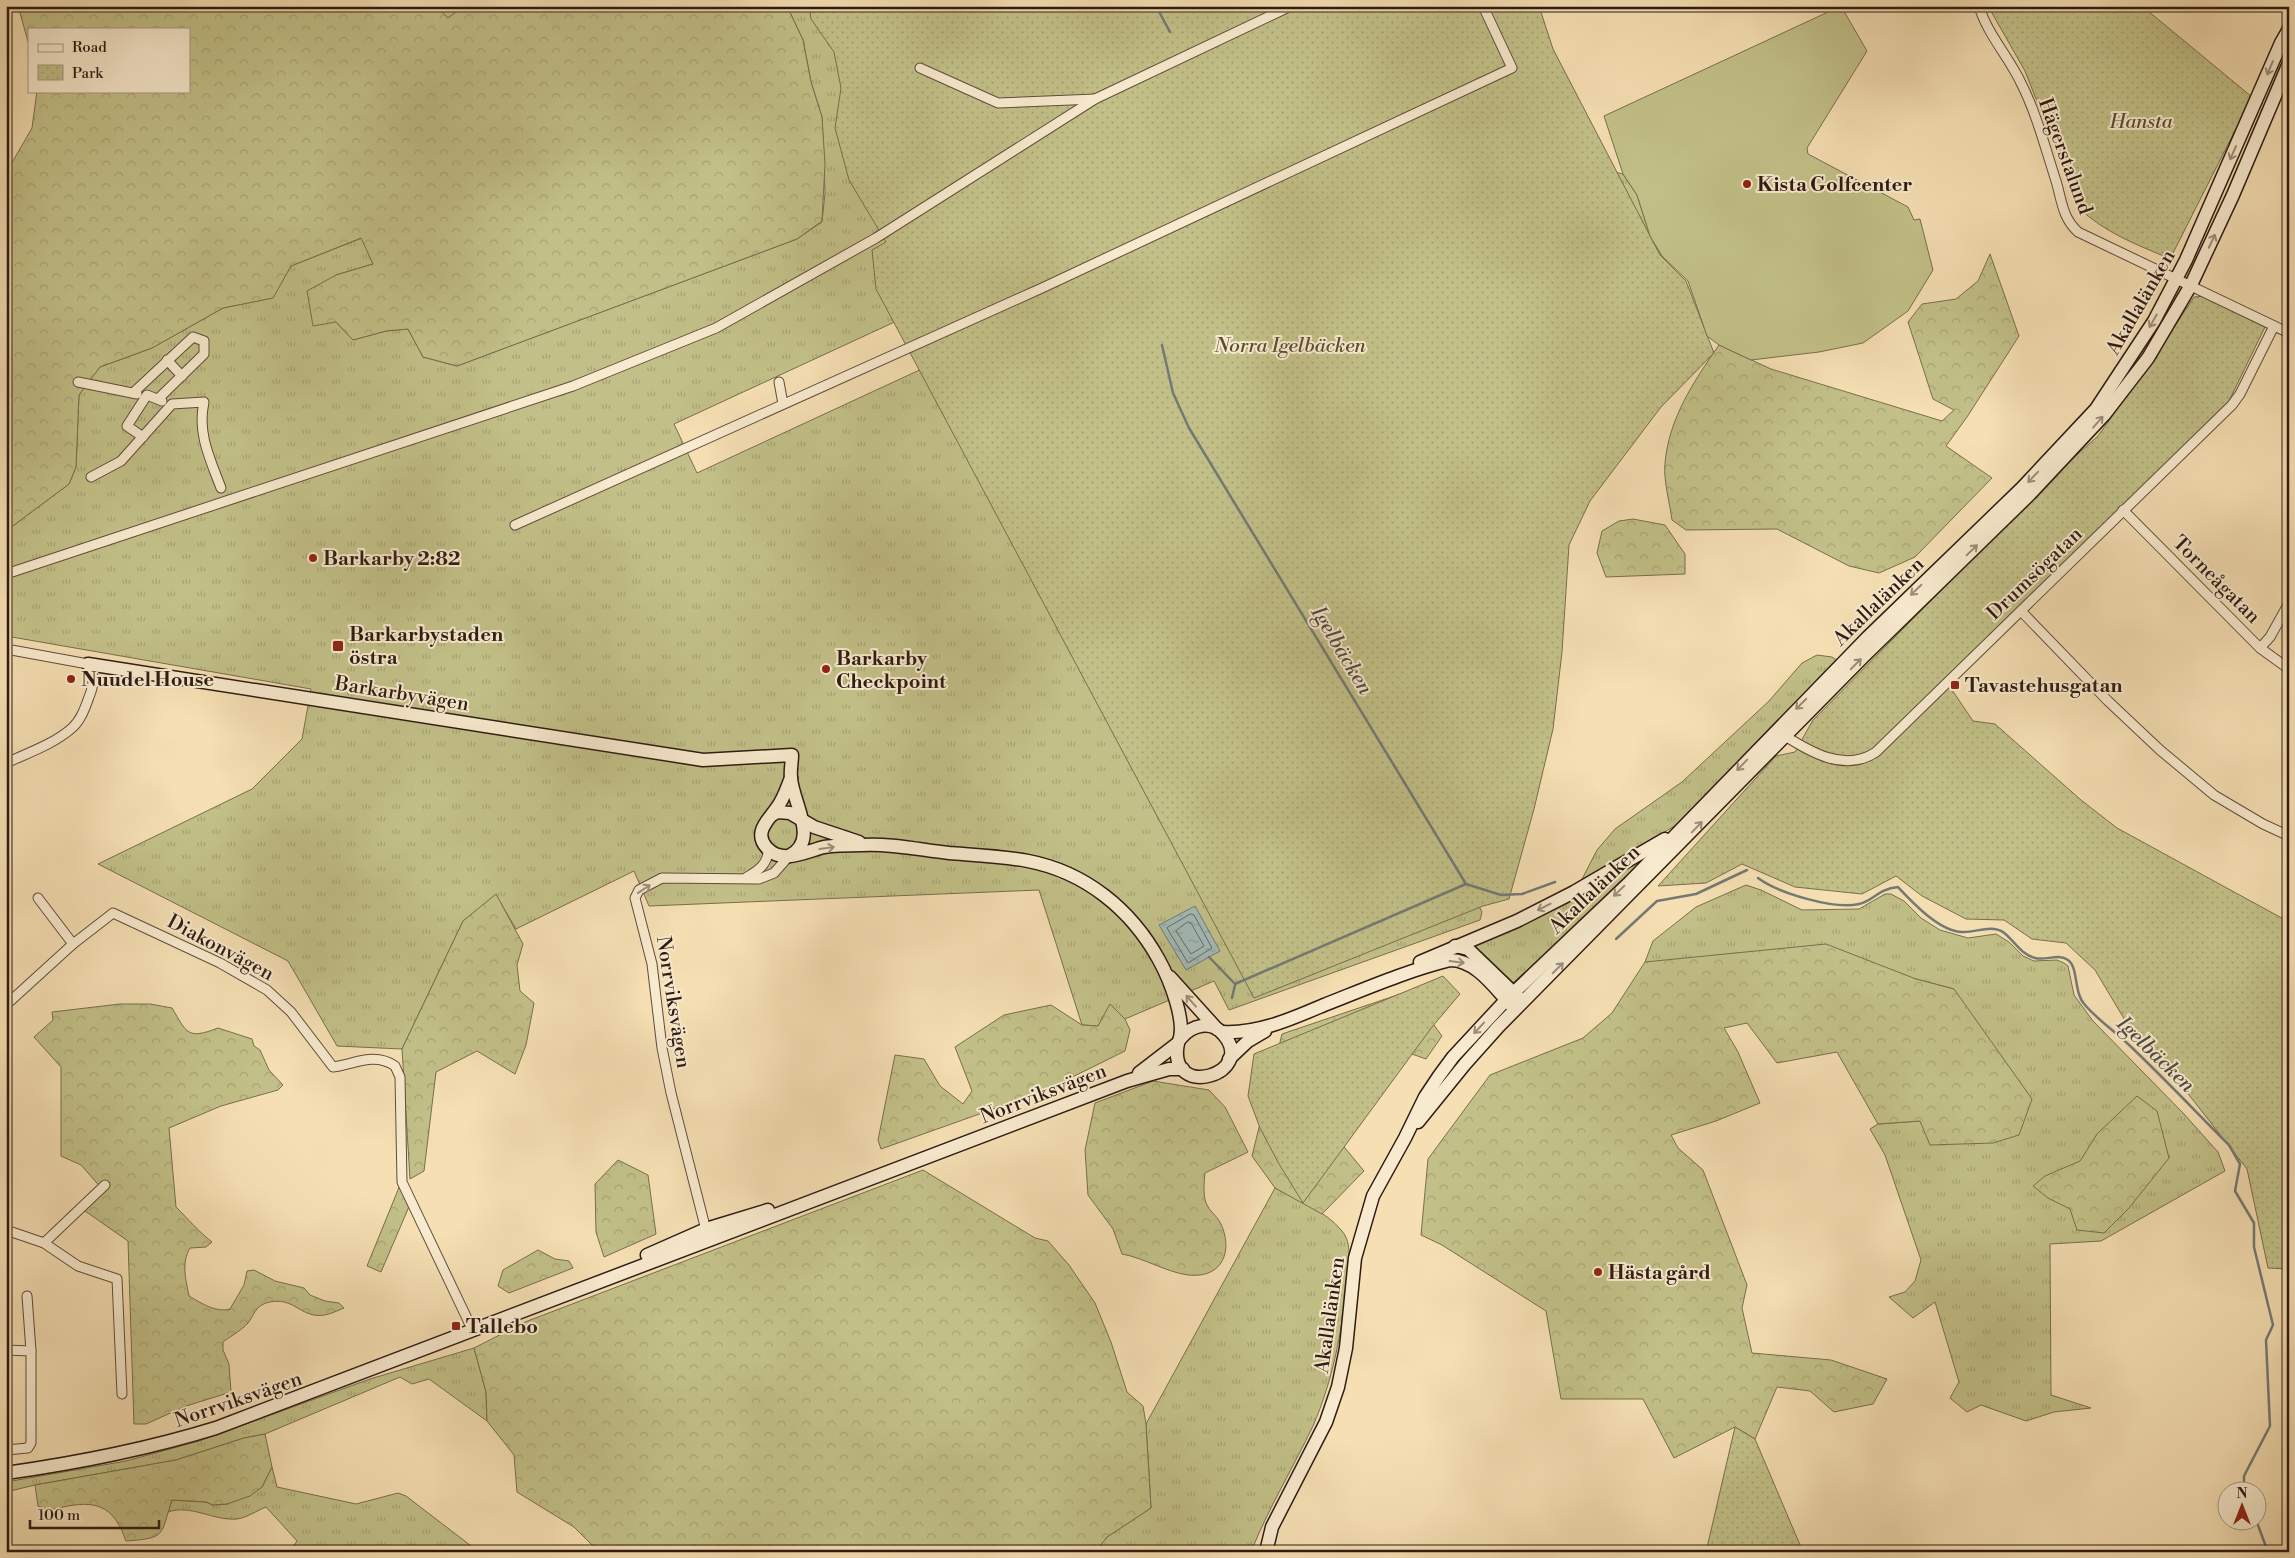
<svg xmlns="http://www.w3.org/2000/svg" width="2295" height="1558" viewBox="0 0 2295 1558" font-family="'Libre Bodoni',serif">
<style>
.grass{fill:url(#grass-tufts);stroke:#786e4e}
.forest{fill:url(#forest-crowns);stroke:#786e4e}
.park{fill:url(#park-dots);stroke:#786e4e}
.garden{fill:#c2c088;stroke:#786e4e}
.water{fill:url(#water-ripples);stroke:#737a75}
.lines{fill:none;stroke-linecap:round;stroke-linejoin:round}
.shore{stroke:#686a65;stroke-width:1}
.stream{stroke:#737a75;stroke-width:2.5}
.street-casing{stroke:#604c3b;stroke-width:11}
.secondary-casing{stroke:#2e1b13;stroke-width:15}
.street{stroke:#f8eace;stroke-width:9}
.secondary{stroke:#f8eace;stroke-width:12}
.oneway{stroke:#9d8d7a}
.poi-dot{fill:#8f2418;stroke:#f8eace;stroke-width:2}
.labels{text-anchor:middle;stroke-width:4;stroke-linejoin:round;paint-order:stroke}
.park-label{font-size:20px;font-style:italic;fill:#5a4d36;stroke:#f8eace}
.street-label{font-size:20px;fill:#2e1b13;stroke:#f8eace}
.poi-label{font-size:20px;font-weight:bold;fill:#2e1b13;stroke:#f8eace;text-anchor:start}
.water-label{font-size:21px;font-style:italic;fill:#504b44;stroke:#f8eace}
</style>
<defs>
<pattern id="grass-tufts" width="24" height="20" patternUnits="userSpaceOnUse" patternTransform="scale(1.25)"><rect width="24" height="20" fill="#c2c088"/><path d="M3 7l-1-3M5 7V3M7 7l1-3M15 17l-1-3M17 17v-4M19 17l1-3" fill="none" stroke="#a7a474"/></pattern>
<pattern id="forest-crowns" width="20" height="18" patternUnits="userSpaceOnUse" patternTransform="scale(1.25)"><rect width="20" height="18" fill="#c2c088"/><path d="M2 6a3 3 0 1 1 6 0M12 15a3 3 0 1 1 6 0" fill="none" stroke="#a7a474"/></pattern>
<pattern id="park-dots" width="8" height="8" patternUnits="userSpaceOnUse" patternTransform="scale(1.25)"><rect width="8" height="8" fill="#c2c088"/><path d="M2 2h.1M6 6h.1" fill="none" stroke="#a7a474" stroke-width="1.8" stroke-linecap="round"/></pattern>
<pattern id="water-ripples" width="26" height="14" patternUnits="userSpaceOnUse" patternTransform="scale(1.25)"><rect width="26" height="14" fill="#a1bab7"/><path d="M2 4q2-2 4 0t4 0M15 11q2-2 4 0t4 0" fill="none" stroke="#8b9f9c"/></pattern>
</defs>
<rect width="100%" height="100%" fill="#f5dfb3"/>
<filter id="stains"><feTurbulence type="fractalNoise" baseFrequency=".004" numOctaves="4"/><feColorMatrix values="0 0 0 0 .2 0 0 0 0 .09 0 0 0 0 .02 0 0 0 .5 -.17"/></filter>
<radialGradient id="worn" r=".72"><stop offset=".6" stop-color="#630" stop-opacity="0"/><stop offset="1" stop-color="#630" stop-opacity=".3"/></radialGradient>
<g class="grass">
<polygon points="436,6 464,6 448,18"/>
<polygon points="787,6 1277,6 1007,270 674,424 697,473 1529,88 1569,160 1623,174 1637,195 1650,236 1662,256 1625,268 1562,540 1474,896 1482,912 1480,920 1229,1010 1214,981 1125,1019 1110,1005 1098,1026 1082,1025 1039,890 649,906 634,871 516,929 496,895 463,921 402,1049 337,1046 288,961 98,864 252,789 302,739 311,689 6,636 6,531 69,484 76,467 79,394 100,367 152,348 223,308 272,298 291,266 362,238 373,264 336,275 336,322 353,340 386,331 408,329 423,357 457,366 797,239 822,222 825,193 822,117 811,82 803,40"/>
<polygon points="1817,655 1832,657 1838,661 1678,824 1581,881 1597,850 1615,829 1682,782 1769,701 1802,663"/>
<polygon points="1651,855 1513,983 1472,947"/>
<polygon points="1746,885 1761,890 1802,910 1859,909 1885,894 1891,894 1904,901 1921,918 1940,930 1968,938 1996,934 2009,942 2023,956 2034,961 2057,960 2064,963 2068,966 2074,995 2093,1021 2184,1114 2218,1152 2225,1171 2101,1241 2050,1244 2051,1395 2091,1408 2054,1412 2026,1421 1981,1405 1967,1412 1950,1398 1959,1382 1935,1302 1913,1318 1889,1297 1905,1292 1915,1281 1921,1260 1885,1155 1870,1129 1878,1124 1920,1121 1954,989 1916,979 1645,962 1653,941 1696,907"/>
<path d="M1275 1188C1297 1200 1326 1211 1342 1231 1353 1244 1348 1263 1347 1278 1343 1328 1333 1380 1313 1426 1293 1468 1268 1509 1251 1552H1095L1107 1537 1151 1508 1146 1424Z"/>
<polygon points="474,1348 486,1392 487,1421 429,1379 412,1384 400,1377 265,1434 244,1438 176,1460 35,1485 6,1492 6,1482 126,1461 199,1441 370,1379"/>
<path d="M272 1467 277 1487 356 1504 398 1493 406 1496 479 1552H289L297 1541 266 1507C258 1510 246 1518 237 1519 213 1521 191 1504 168 1512L172 1500 206 1502 213 1505 227 1504 262 1487Z"/>
</g>
<g class="forest">
<polygon points="18,6 436,6 448,18 464,6 787,6 803,40 811,82 822,117 825,164 822,221 797,239 457,366 423,357 408,329 386,331 353,340 336,322 313,326 307,291 336,275 373,264 361,238 291,266 273,298 223,308 152,348 100,367 79,395 76,467 69,484 6,531 6,173 32,128 37,91 189,91 189,29 29,29 29,45"/>
<path d="M1990 254 2019 336 1967 417 1946 446 1992 478 1915 557 1879 573 1849 566 1777 529 1686 530 1672 520C1670 504 1663 479 1665 463 1669 418 1694 381 1719 345L1771 369 1942 421 1954 410 1933 399 1908 322 1922 304 1956 299 1978 281Z"/>
<polygon points="1633,519 1665,525 1685,554 1685,574 1606,577 1597,553 1602,531 1619,521"/>
<polygon points="496,894 523,944 517,965 520,991 534,1003 526,1045 515,1074 477,1051 436,1072 424,1171 410,1179 402,1049 463,921"/>
<polygon points="1826,944 1916,979 1954,989 2032,1099 2019,1135 1993,1143 1930,1145 1920,1121 1878,1124 1837,1052 1777,1063 1747,1023 1724,1028 1738,1052 1760,1103 1716,1121 1671,1135 1678,1148 1703,1170 1747,1285 1742,1308 1752,1353 1831,1360 1887,1379 1873,1404 1834,1412 1810,1391 1777,1387 1755,1439 1735,1427 1674,1458 1643,1399 1561,1399 1546,1311 1442,1245 1421,1235 1428,1159 1490,1075 1583,1038 1612,1013 1645,962"/>
<polygon points="1409,991 1442,1036 1426,1059 1395,1048 1340,1142 1364,1171 1322,1214 1275,1188 1252,1156 1282,1034"/>
<path d="M120 1004H150L172 1008C187 1033 187 1040 218 1028L252 1039 254 1046 260 1050 269 1070 283 1085 278 1090 221 1106 169 1128 176 1207C188 1219 198 1231 212 1242L206 1247 190 1248C181 1263 186 1280 189 1296 201 1303 216 1313 230 1309L244 1285 247 1271 254 1270 275 1281 304 1288 310 1295 325 1301 339 1303 344 1308C334 1312 325 1317 314 1315 297 1312 290 1296 266 1303 255 1307 254 1315 248 1323 242 1330 231 1336 223 1342V1350L229 1364 231 1392 186 1406 146 1424H134L128 1241 85 1211 103 1190 81 1165 61 1156V1067L34 1037 53 1020 52 1012Z"/>
<polygon points="1110,1004 1125,1019 1130,1030 1125,1051 1044,1091 881,1149 878,1140 895,1055 924,1059 940,1086 963,1104 972,1091 955,1047 1004,1015 1051,1005 1082,1025 1098,1026"/>
<path d="M1153 1081 1209 1090 1225 1107 1248 1152 1205 1173C1204 1183 1203 1193 1206 1203 1209 1211 1216 1215 1220 1222 1234 1250 1223 1279 1188 1275 1166 1272 1144 1258 1122 1254L1113 1229 1088 1195 1085 1150 1095 1103Z"/>
<polygon points="2137,1096 2157,1111 2169,1158 2129,1208 2104,1233 2077,1230 2070,1209 2048,1198 2033,1186 2045,1176 2080,1161 2097,1134"/>
<polygon points="618,1160 648,1175 656,1234 604,1257 596,1232 595,1184"/>
<polygon points="923,1170 1035,1238 1048,1241 1069,1265 1095,1303 1111,1342 1127,1392 1143,1406 1146,1424 1151,1508 1107,1537 1095,1552 593,1552 593,1546 574,1527 517,1492 514,1455 487,1421 486,1392 474,1348 525,1322"/>
<polygon points="400,1185 411,1202 381,1272 367,1266"/>
<polygon points="538,1250 555,1259 569,1261 573,1268 509,1293 498,1286 503,1270"/>
<path d="M265 1434 272 1467 262 1487 250 1496 227 1504 213 1505 206 1502 172 1500C160 1536 167 1538 126 1541 115 1510 101 1500 68 1506 56 1509 49 1511 38 1506L35 1485 176 1460 244 1438Z"/>
</g>
<g class="park">
<polygon points="809,6 1539,6 1553,49 1660,255 1686,281 1714,353 1661,407 1590,501 1569,545 1562,652 1553,729 1534,809 1509,899 1483,906 1254,998 876,289 872,250 886,242 849,180 835,128 841,88 834,52 811,19"/>
<path d="M1988 6H2142L2252 97 2172 255 2166 257C2135 244 2104 232 2079 208L2025 71Z"/>
<polygon points="2205,296 2265,327 2229,401 1946,681 1973,721 1995,724 2081,800 2117,828 2289,922 2289,1269 2268,1268 2247,1169 2171,1072 2126,1022 2095,970 2066,943 2032,939 2004,920 1966,919 1922,896 1896,876 1862,894 1795,887 1742,864 1706,883 1658,886 1776,756 1795,752 1813,720 2060,470 2098,436 2150,364 2194,297"/>
<polygon points="1443,976 1460,994 1432,1027 1303,1203 1279,1164 1260,1128 1248,1096 1254,1054"/>
<polygon points="1735,1427 1755,1439 1803,1552 1706,1552"/>
</g>
<polygon class="garden" points="1841,6 1867,51 1807,148 1808,154 1908,207 1914,220 1920,219 1933,270 1908,311 1863,343 1819,352 1751,360 1719,345 1707,336 1688,281 1662,256 1650,236 1637,195 1623,174 1604,116"/>
<polygon class="water" points="1195,906 1220,951 1186,970 1159,925"/>
<g class="lines">
<g class="shore">
<polygon points="1191,914 1194,915 1212,948 1188,963 1167,928"/>
<polygon points="1188,922 1191,923 1204,946 1191,954 1176,931"/>
</g>
<g class="stream">
<polyline points="1156,6 1170,32"/>
<polyline points="1162,345 1173,393 1189,428 1466,884 1501,895 1522,894 1555,882"/>
<path d="M1758 878C1778 893 1835 910 1859 904 1873 901 1878 889 1898 887 1913 903 1939 931 1962 932 1975 933 1991 924 2003 932 2014 940 2020 954 2035 958 2046 961 2058 953 2068 960 2079 968 2073 992 2085 1005 2097 1019 2113 1030 2127 1043 2162 1076 2195 1111 2229 1145L2240 1164 2235 1191 2254 1223V1247L2273 1325 2266 1340 2270 1426 2244 1476V1490"/>
<polyline points="1616,939 1657,901 1696,894 1747,870"/>
<polyline points="1209,957 1235,984 1466,884"/>
<polyline points="1232,998 1235,985"/>
<polyline points="2256,1520 2268,1552"/>
</g>
<defs>
<g id="street">
<path d="M1979 6C1987 34 2009 57 2021 83 2036 112 2046 150 2056 181 2062 201 2062 217 2078 232L2289 333"/>
<polyline points="920,68 998,103 1095,99"/>
<polyline points="167,360 182,376"/>
<polyline points="78,382 137,394"/>
<polyline points="779,382 783,404"/>
<polyline points="133,393 193,337 204,341 204,354 158,399"/>
<polyline points="143,437 127,426 147,395 162,401"/>
<path d="M91 477 121 461 172 404 204 402C197 433 210 459 221 488"/>
<polyline points="2123,510 2260,648 2289,669"/>
<polyline points="515,525 1042,288 1512,68 1483,6"/>
<polyline points="6,574 573,386 716,328 876,238 1095,99 1291,6"/>
<polyline points="2021,611 2108,701 2160,750 2214,795 2263,824 2289,836"/>
<polyline points="2260,648 2270,637 2289,603"/>
<path d="M6 649 88 664C95 676 94 685 89 697 85 708 81 720 72 728 54 744 28 753 6 763"/>
<path d="M1782 734C1810 752 1845 773 1876 752L2232 405 2240 394 2274 326"/>
<path d="M747 877C758 871 769 863 768 849"/>
<polyline points="38,898 73,944"/>
<path d="M6 1005 73 944 113 913 220 963 267 990 291 1012 333 1067C355 1064 374 1052 395 1066L400 1077 402 1182 473 1331"/>
<polyline points="6,1230 44,1243 78,1266 117,1279 122,1394"/>
<polyline points="707,1234 671,1093 662,1048 652,964 635,898 639,890 662,878 759,879 774,873 789,856"/>
<polyline points="44,1243 105,1185"/>
<polyline points="6,1350 31,1351"/>
<polyline points="6,1450 28,1448 31,1443 31,1351 27,1296"/>
</g>
<g id="secondary">
<path d="M88 664 703 760 792 755C792 762 790 771 791 778 793 804 820 841 789 856"/>
<path d="M791 778C787 787 784 798 778 806 770 819 752 832 767 848 782 865 807 851 824 847 836 845 850 845 862 845 890 843 921 850 949 853 975 855 1002 856 1028 861 1085 872 1131 909 1159 960 1169 978 1188 1024 1178 1043L1139 1073"/>
<polyline points="772,815 777,812 790,813 814,827 859,842"/>
<polyline points="1455,946 1468,949 1520,999"/>
<polyline points="1420,962 1517,921 1574,892 1665,839"/>
<polyline points="1170,977 1217,1029"/>
<path d="M1222 1032C1258 1034 1291 1019 1324 1005 1365 989 1406 971 1450 960 1476 960 1494 987 1511 1005"/>
<path d="M1178 1043C1166 1102 1259 1074 1223 1034 1211 1020 1192 1025 1181 1038"/>
<polyline points="1229,1059 1248,1041 1265,1031"/>
<polyline points="1418,1122 1465,1064 1499,1026 1863,657 2030,494 2104,415 2148,358 2191,285 2233,195 2289,63"/>
<polyline points="647,1255 706,1229 768,1210"/>
<path d="M6 1473C77 1463 148 1449 216 1428L1127 1081 1169 1069H1183"/>
<polyline points="1266,1552 1272,1527 1326,1422 1338,1387 1346,1348 1355,1258 1373,1196 1405,1138 1425,1097 1439,1076 1453,1057 1506,1000 1630,882 1868,637 2022,488 2096,409 2154,321 2186,260 2281,43 2289,29"/>
</g>
</defs>
<use href="#street" class="street-casing"/>
<use href="#secondary" class="secondary-casing"/>
<use href="#street" class="street"/>
<use href="#secondary" class="secondary"/>
</g>
<defs><path id="oneway-shaft" d="M-6 0H5M1.5-3L5.5 0L1.5 3" fill="none" stroke-width="1.6" stroke-linecap="round" stroke-linejoin="round" transform="scale(1.25)"/></defs>
<g class="oneway">
<use href="#oneway-shaft" transform="translate(2270 68) rotate(113)"/>
<use href="#oneway-shaft" transform="translate(2233 153) rotate(114)"/>
<use href="#oneway-shaft" transform="translate(2212 241) rotate(-65)"/>
<use href="#oneway-shaft" transform="translate(2153 321) rotate(120)"/>
<use href="#oneway-shaft" transform="translate(2098 422) rotate(-49)"/>
<use href="#oneway-shaft" transform="translate(2033 477) rotate(134)"/>
<use href="#oneway-shaft" transform="translate(1972 550) rotate(-44)"/>
<use href="#oneway-shaft" transform="translate(1916 590) rotate(136)"/>
<use href="#oneway-shaft" transform="translate(1856 664) rotate(-45)"/>
<use href="#oneway-shaft" transform="translate(1801 704) rotate(135)"/>
<use href="#oneway-shaft" transform="translate(1742 765) rotate(134)"/>
<use href="#oneway-shaft" transform="translate(1697 827) rotate(-46)"/>
<use href="#oneway-shaft" transform="translate(827 848) rotate(-8)"/>
<use href="#oneway-shaft" transform="translate(644 889) rotate(-34)"/>
<use href="#oneway-shaft" transform="translate(1619 891) rotate(136)"/>
<use href="#oneway-shaft" transform="translate(1544 907) rotate(153)"/>
<use href="#oneway-shaft" transform="translate(1457 962) rotate(7)"/>
<use href="#oneway-shaft" transform="translate(1558 968) rotate(-45)"/>
<use href="#oneway-shaft" transform="translate(1191 1001) rotate(-131)"/>
<use href="#oneway-shaft" transform="translate(1479 1028) rotate(133)"/>
</g>
<g class="poi-dot">
<circle cx="1747" cy="184" r="5"/>
<circle cx="313" cy="558" r="5"/>
<rect x="332" y="640" width="12" height="12" rx="2.5"/>
<circle cx="826" cy="669" r="5"/>
<circle cx="71" cy="679" r="5"/>
<rect x="1950" y="680" width="10" height="10" rx="2.5"/>
<circle cx="1598" cy="1272" r="5"/>
<rect x="451" y="1321" width="10" height="10" rx="2.5"/>
</g>
<g class="labels">
<g class="park-label">
<text x="2141" y="128">Hansta</text>
<text x="1290" y="352">Norra Igelbäcken</text>
</g>
<g class="street-label">
<text transform="translate(2066 156) rotate(70)" y="7">Hägerstalund</text>
<text transform="translate(2140 302) rotate(-60)" y="7">Akallalänken</text>
<text transform="translate(2034 573) rotate(-44)" y="7">Drumsögatan</text>
<text transform="translate(2217 579) rotate(45)" y="7">Torneågatan</text>
<text transform="translate(1878 601) rotate(-44)" y="7">Akallalänken</text>
<text transform="translate(402 693) rotate(9)" y="7">Barkarbyvägen</text>
<text transform="translate(1594 889) rotate(-44)" y="7">Akallalänken</text>
<text transform="translate(221 947) rotate(28)" y="7">Diakonvägen</text>
<text transform="translate(674 1002) rotate(81)" y="7">Norrviksvägen</text>
<text transform="translate(1043 1093) rotate(-21)" y="7">Norrviksvägen</text>
<text transform="translate(1329 1315) rotate(-82)" y="7">Akallalänken</text>
<text transform="translate(238 1399) rotate(-19)" y="7">Norrviksvägen</text>
</g>
<g class="poi-label">
<text x="1757" y="191">Kista Golfcenter</text>
<text x="323" y="565">Barkarby 2:82</text>
<text x="349" y="641">Barkarbystaden<tspan x="349" dy="23">östra</tspan></text>
<text x="836" y="665">Barkarby<tspan x="836" dy="23">Checkpoint</tspan></text>
<text x="81" y="686">Nuudel House</text>
<text x="1965" y="692">Tavastehusgatan</text>
<text x="1608" y="1279">Hästa gård</text>
<text x="466" y="1333">Tallebo</text>
</g>
<g class="water-label">
<text transform="translate(1342 650) rotate(59)" y="7">Igelbäcken</text>
<text transform="translate(2156 1054) rotate(44)" y="7">Igelbäcken</text>
</g>
</g>
<rect width="2295" height="1558" fill="none" stroke="#f5dfb3" stroke-width="25"/>
<rect x="8" y="8" width="2280" height="1543" fill="none" stroke="#2e1b13" stroke-width="2.5"/>
<rect x="12" y="12" width="2270" height="1533" fill="none" stroke="#2e1b13"/>
<rect x="28" y="28" width="162" height="65" fill="#f8eace" stroke="#a79783"/>
<rect x="38" y="44" width="25" height="8" fill="#f8eace" stroke="#a79783"/>
<text x="72" y="52" font-size="15" fill="#2e1b13">Road</text>
<rect x="38" y="65" width="25" height="15" fill="url(#park-dots)" stroke="#a79783"/>
<text x="72" y="78" font-size="15" fill="#2e1b13">Park</text>
<g transform="translate(2242 1506)"><circle r="24" fill="#f8eace" stroke="#a79783"/>
<path d="M0-4L9 19L0 12L-9 19Z" fill="#8f2418"/>
<text y="-8" font-size="14" font-weight="bold" text-anchor="middle" fill="#2e1b13">N</text>
</g>
<path d="M30 1520v8h129v-8" fill="none" stroke="#2e1b13" stroke-width="2.5"/>
<text x="38" y="1520" font-size="15" fill="#2e1b13" stroke="#f8eace" stroke-width="4" paint-order="stroke">100 m</text>
<rect width="100%" height="100%" filter="url(#stains)"/>
<rect width="100%" height="100%" fill="url(#worn)"/>
</svg>
